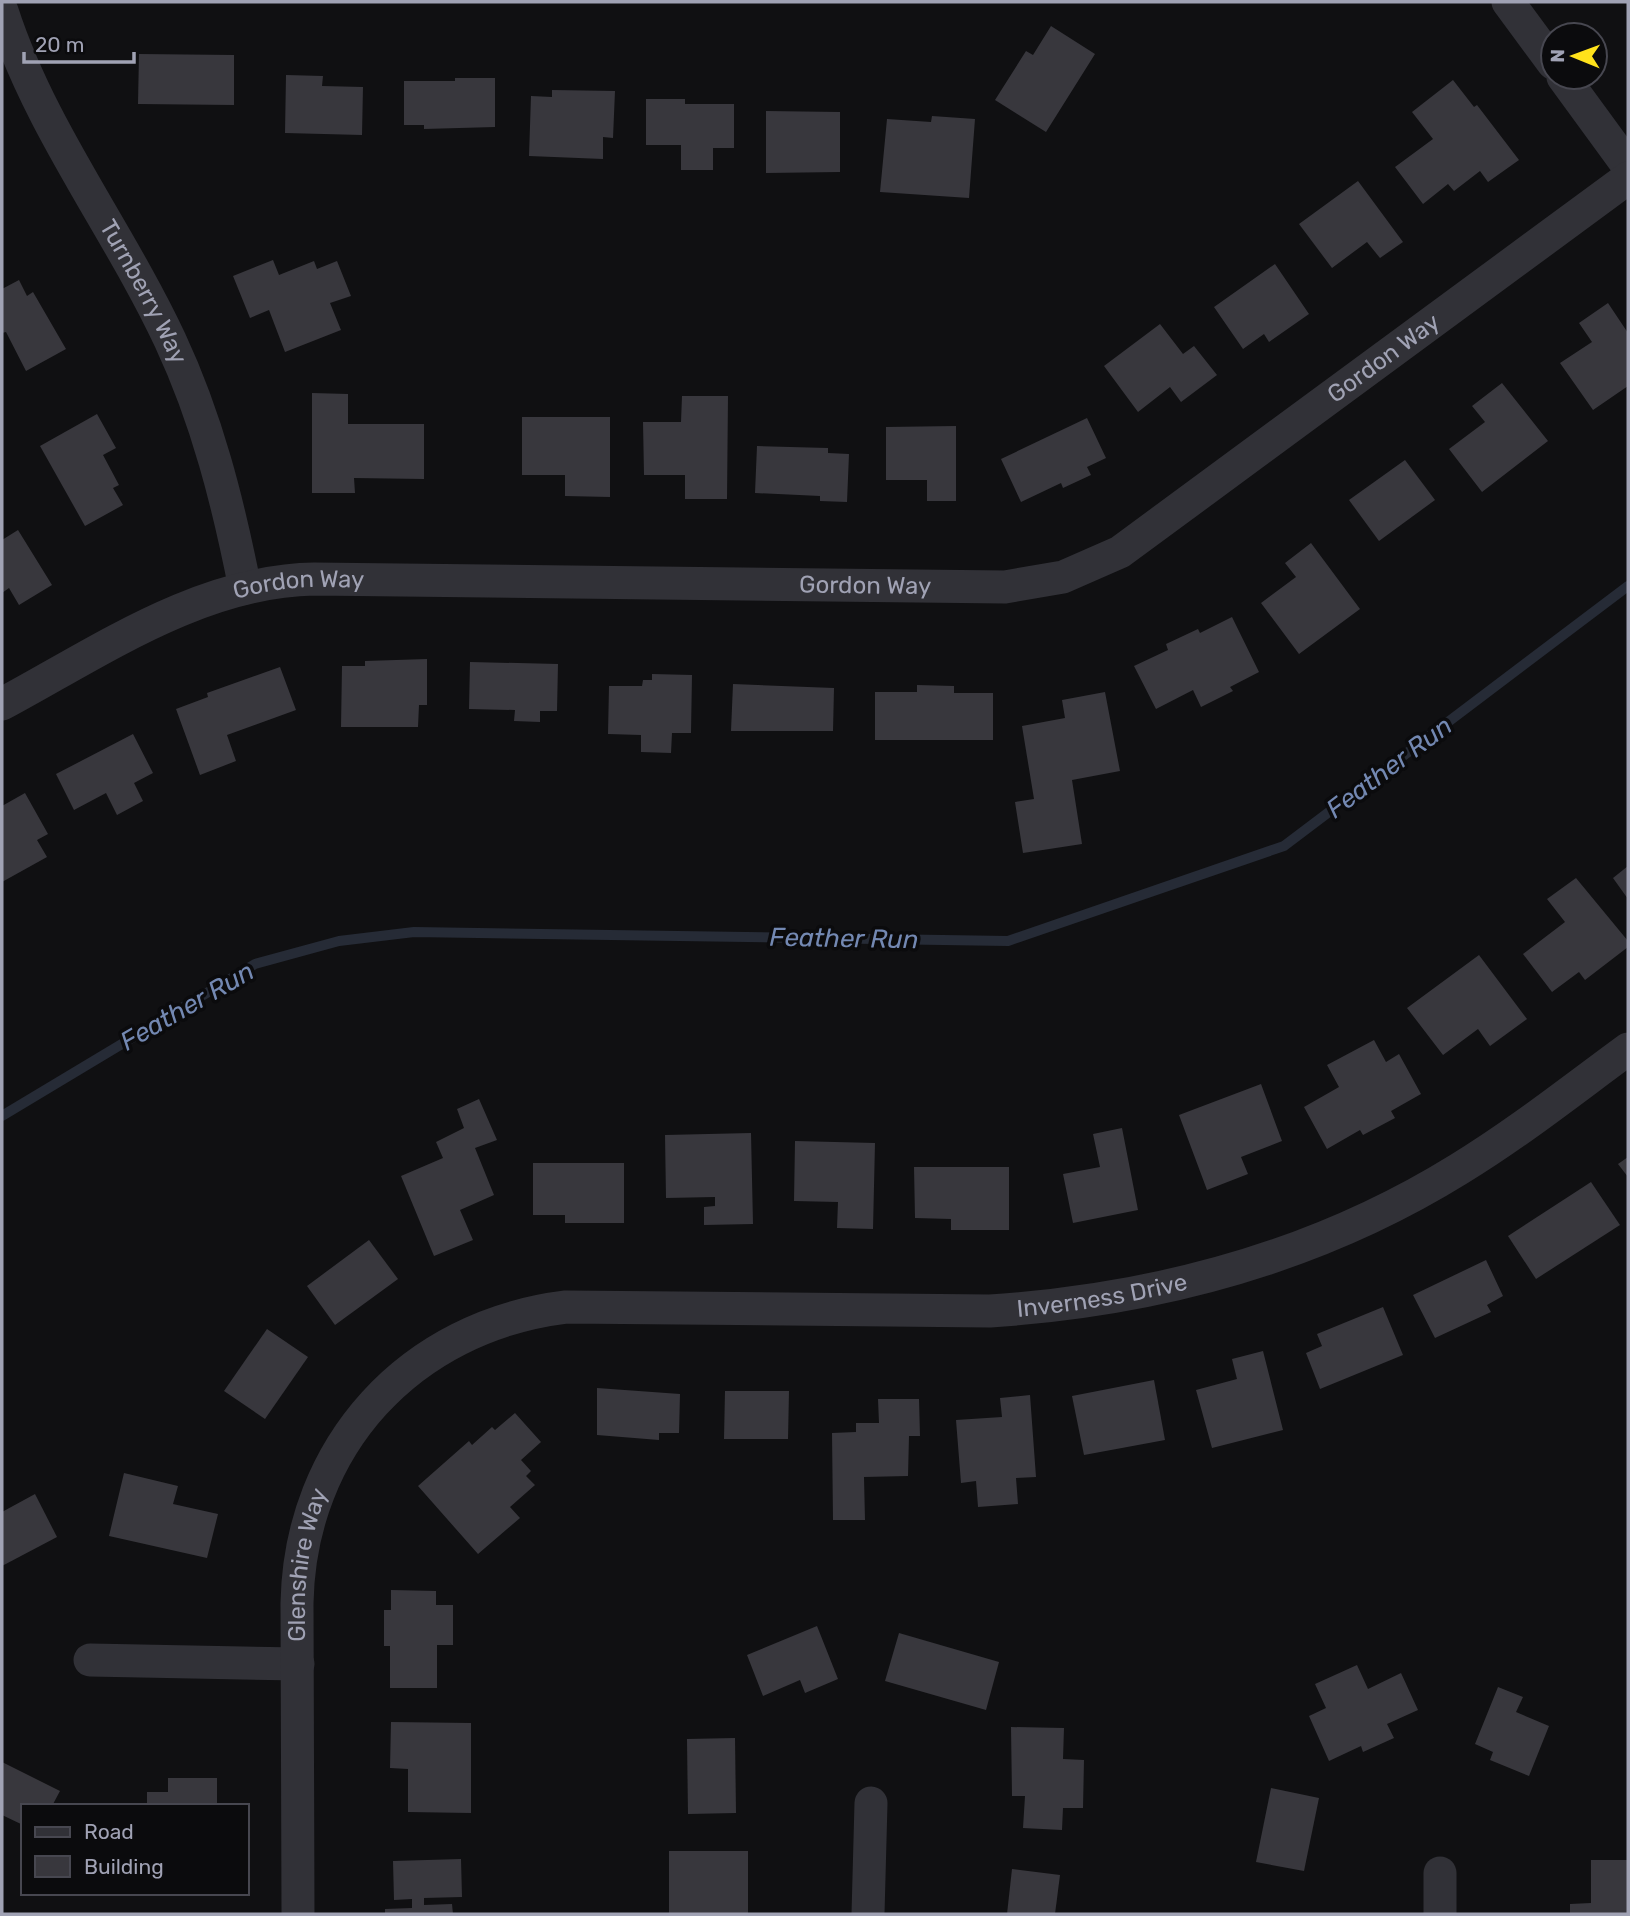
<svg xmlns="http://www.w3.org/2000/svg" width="1630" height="1916" viewBox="0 0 1630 1916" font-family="Rubik,sans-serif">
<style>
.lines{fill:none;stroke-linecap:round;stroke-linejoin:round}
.stream{stroke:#262b36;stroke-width:10}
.building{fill:#38373d}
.minor{stroke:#313137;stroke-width:33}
.labels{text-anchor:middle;stroke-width:7;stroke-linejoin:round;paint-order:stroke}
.street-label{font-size:24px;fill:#a0a2b4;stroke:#0b0b0d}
.water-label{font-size:26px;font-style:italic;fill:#7388b2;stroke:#0b0b0d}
</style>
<rect width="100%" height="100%" fill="#101012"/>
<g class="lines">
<polyline class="stream" points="2,1116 255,964 339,941 414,932 1008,941 1284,846 1628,586"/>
</g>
<g class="building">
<polygon points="1051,26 1095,54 1046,132 995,100 1026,51 1033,55"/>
<polygon points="139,54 234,55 234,105 138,104"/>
<polygon points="286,75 323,76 322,86 363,87 362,135 285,133"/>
<polygon points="455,78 495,78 495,127 424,129 424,125 404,125 404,81 455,81"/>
<polygon points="1453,80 1474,107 1477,105 1519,160 1488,182 1480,171 1454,191 1448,184 1423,204 1395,167 1433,139 1412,112"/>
<polygon points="552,90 615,91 613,138 603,137 603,159 529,156 531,96 552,97"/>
<polygon points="646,99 685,99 685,104 734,104 734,148 713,148 713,170 681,170 681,145 646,145"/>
<polygon points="766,111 840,112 840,172 766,173"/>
<polygon points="932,116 975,119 969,198 880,192 887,119 931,122"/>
<polygon points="1358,181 1403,242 1380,258 1367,242 1332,268 1299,224"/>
<polygon points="273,260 279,275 314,261 317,269 337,261 351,296 330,303 341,330 285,352 269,310 250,318 233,276"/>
<polygon points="1275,264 1309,314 1269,342 1264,334 1243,349 1214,307"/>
<polygon points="19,280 27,296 33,292 66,349 26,371 6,332 2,333 2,289"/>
<polygon points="1608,303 1628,333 1628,386 1593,410 1560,363 1592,342 1579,323"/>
<polygon points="1160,324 1183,354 1194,346 1217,375 1181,402 1170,387 1138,412 1104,366"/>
<polygon points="1502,383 1548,441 1482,492 1449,449 1485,422 1472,406"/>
<polygon points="312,393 348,394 348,424 424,424 424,479 354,478 355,493 312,493"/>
<polygon points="682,396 728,396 727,499 685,499 685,475 644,475 643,422 681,422"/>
<polygon points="97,414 116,448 103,455 119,485 113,488 123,505 85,526 40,446"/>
<polygon points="522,417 610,417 610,497 565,496 565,475 522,475"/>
<polygon points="1087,418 1106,458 1087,467 1091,475 1063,488 1061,483 1021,502 1001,459"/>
<polygon points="956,426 956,501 927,501 927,480 886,480 886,427"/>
<polygon points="757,446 828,448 828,453 849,454 847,502 820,501 820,496 755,493"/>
<polygon points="1405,460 1435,500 1379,541 1349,500"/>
<polygon points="18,530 52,585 19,605 9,588 2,593 2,540"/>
<polygon points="1311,543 1360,609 1299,654 1261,603 1296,577 1285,563"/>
<polygon points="1232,617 1259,672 1230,687 1233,691 1201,707 1193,690 1156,709 1134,666 1168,650 1166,644 1198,629 1200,633"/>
<polygon points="427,659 427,705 419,705 418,727 341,727 342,666 365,666 365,661"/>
<polygon points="470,662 558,664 557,711 540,711 540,722 514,721 515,710 469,709"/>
<polygon points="280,667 296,710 227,735 236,761 200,775 176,709 208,697 207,693"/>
<polygon points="652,674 692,675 691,733 672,733 671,753 641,752 641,735 608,734 609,686 642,686 643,680 652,680"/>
<polygon points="733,684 834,688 833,731 731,731"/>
<polygon points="917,685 954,686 954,693 993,693 993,740 875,740 875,692 917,692"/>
<polygon points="1105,692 1120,771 1072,780 1082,844 1023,853 1015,802 1034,799 1022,726 1065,718 1062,700"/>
<polygon points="133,734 153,773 134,783 143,801 117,815 106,793 74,810 56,774"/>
<polygon points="25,793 48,834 37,840 47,857 2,882 2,806"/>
<polygon points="1628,866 1628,899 1613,878"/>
<polygon points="1576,878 1628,941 1628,947 1585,980 1579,972 1552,992 1523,954 1565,922 1547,899"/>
<polygon points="1479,955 1527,1019 1490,1046 1478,1029 1443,1055 1407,1008"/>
<polygon points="1374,1040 1386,1062 1399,1054 1421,1094 1391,1111 1395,1118 1363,1135 1360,1130 1327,1149 1304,1107 1339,1087 1327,1065"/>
<polygon points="1261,1084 1282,1141 1241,1157 1248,1174 1207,1190 1179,1115"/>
<polygon points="479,1099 497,1140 475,1148 494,1195 460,1210 473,1240 434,1256 401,1176 443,1158 436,1142 464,1128 457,1109"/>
<polygon points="1122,1128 1138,1210 1073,1223 1063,1174 1100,1167 1093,1134"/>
<polygon points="751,1133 753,1224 704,1225 704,1207 715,1206 715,1197 666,1198 665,1135"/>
<polygon points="795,1141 875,1143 873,1229 837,1228 838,1202 794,1201"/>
<polygon points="1628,1157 1628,1177 1618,1164"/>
<polygon points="533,1163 624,1163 624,1223 565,1223 565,1215 533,1215"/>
<polygon points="914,1167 1009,1167 1009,1230 951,1230 951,1219 915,1218"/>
<polygon points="1591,1182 1620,1225 1536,1279 1508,1236"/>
<polygon points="369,1240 398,1279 335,1325 307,1286"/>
<polygon points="1486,1260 1503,1296 1487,1305 1491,1312 1435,1338 1413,1295"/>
<polygon points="1383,1307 1403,1355 1320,1389 1306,1353 1322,1346 1317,1334"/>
<polygon points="267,1329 308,1357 265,1419 224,1391"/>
<polygon points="1263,1351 1283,1430 1212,1448 1196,1390 1237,1379 1232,1359"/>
<polygon points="1154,1380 1165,1440 1084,1455 1072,1396"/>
<polygon points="597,1388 680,1394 679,1433 659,1433 659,1440 597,1435"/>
<polygon points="725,1391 789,1391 788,1439 724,1439"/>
<polygon points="1030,1395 1036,1477 1016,1478 1018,1504 978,1507 976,1481 961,1483 956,1420 1002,1417 1000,1398"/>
<polygon points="878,1399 919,1399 920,1436 909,1436 908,1476 864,1477 865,1520 833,1520 832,1433 856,1432 856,1423 879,1423"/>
<polygon points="515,1413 541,1442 521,1460 531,1471 526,1476 535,1485 510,1507 520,1518 478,1554 418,1486 469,1441 472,1445 492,1427 495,1430"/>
<polygon points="124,1473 178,1486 173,1504 218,1514 207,1558 109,1536"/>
<polygon points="35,1494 57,1537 2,1566 2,1512"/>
<polygon points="391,1590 436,1591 436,1605 453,1605 453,1645 437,1645 437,1688 390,1688 390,1646 384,1646 384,1610 391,1610"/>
<polygon points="817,1626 838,1679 805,1693 800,1680 763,1696 747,1655"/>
<polygon points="899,1633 999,1662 986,1710 885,1681"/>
<polygon points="1357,1665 1368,1689 1401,1673 1418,1710 1387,1724 1394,1738 1363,1752 1361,1746 1329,1761 1309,1716 1326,1708 1315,1684"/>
<polygon points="1498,1687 1523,1697 1516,1712 1549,1726 1529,1776 1490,1760 1493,1752 1475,1744"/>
<polygon points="391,1722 471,1723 471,1813 408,1812 408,1769 390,1768"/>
<polygon points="1011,1727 1064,1728 1063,1759 1084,1760 1083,1808 1063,1808 1062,1830 1023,1828 1025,1796 1012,1796"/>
<polygon points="735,1738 736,1813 688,1814 687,1739"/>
<polygon points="2,1762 60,1791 52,1806 23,1806 23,1825 2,1815"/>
<polygon points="168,1778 217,1778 217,1806 147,1806 147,1792 168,1792"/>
<polygon points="1271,1788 1319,1798 1304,1871 1256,1862"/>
<rect x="669" y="1851" width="79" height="63"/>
<polygon points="461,1859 462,1897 424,1898 424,1905 452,1904 453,1914 385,1914 385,1909 412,1908 412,1899 394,1900 393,1861"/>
<polygon points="1591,1860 1628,1860 1628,1914 1570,1914 1570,1904 1591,1903"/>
<polygon points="1012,1869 1060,1875 1055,1914 1007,1914"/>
</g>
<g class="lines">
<g class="minor">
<polyline points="1508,2 1553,63"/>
<path id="s1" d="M2 11C40 129 118 229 170 340 207 419 228 502 245 588"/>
<polyline points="1563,77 1628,166"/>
<path id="s2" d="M2 704C99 652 200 581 314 579L1005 587 1063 577 1120 552 1628 178"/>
<polyline points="90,1660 298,1664"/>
<path id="s3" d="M298 1914 297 1603C300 1446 410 1326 566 1307L990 1311C1155 1300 1317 1257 1459 1169 1518 1133 1572 1090 1628 1049"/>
<polyline points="868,1914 871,1803"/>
<polyline points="1440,1914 1440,1873"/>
</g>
</g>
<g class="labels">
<g class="street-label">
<text dy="8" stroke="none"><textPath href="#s1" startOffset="315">Turnberry Way</textPath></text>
<text dy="8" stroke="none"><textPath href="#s2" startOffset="1479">Gordon Way</textPath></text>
<text dy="8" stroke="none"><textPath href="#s2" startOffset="891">Gordon Way</textPath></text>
<text dy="8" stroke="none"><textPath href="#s2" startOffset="324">Gordon Way</textPath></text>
<text dy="8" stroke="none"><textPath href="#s3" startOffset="1286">Inverness Drive</textPath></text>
<text dy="8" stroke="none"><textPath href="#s3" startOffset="350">Glenshire Way</textPath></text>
</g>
<g class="water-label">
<text transform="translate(1389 767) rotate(-37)" y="9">Feather Run</text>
<text transform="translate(844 938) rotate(1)" y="9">Feather Run</text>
<text transform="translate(187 1006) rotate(-30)" y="9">Feather Run</text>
</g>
</g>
<rect width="1630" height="1916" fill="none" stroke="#a0a2b4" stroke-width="7"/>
<rect x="21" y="1804" width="228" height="91" fill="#0b0b0d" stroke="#474750" stroke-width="2"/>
<rect x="35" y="1827" width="35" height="10" fill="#313137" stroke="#474750" stroke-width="2"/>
<text x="84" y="1839" font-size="21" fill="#a0a2b4">Road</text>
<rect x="35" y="1856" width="35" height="21" fill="#38373d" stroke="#474750" stroke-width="2"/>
<text x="84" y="1874" font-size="21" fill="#a0a2b4">Building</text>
<g transform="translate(1574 56) rotate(271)"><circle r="33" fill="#0b0b0d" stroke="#474750" stroke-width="2"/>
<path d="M0-5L12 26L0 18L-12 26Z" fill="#ffe21b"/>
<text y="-10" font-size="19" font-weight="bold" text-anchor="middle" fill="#a0a2b4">N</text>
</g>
<path d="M24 52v10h110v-10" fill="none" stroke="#a0a2b4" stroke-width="3.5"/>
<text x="35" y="52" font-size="21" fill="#a0a2b4" stroke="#0b0b0d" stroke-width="5" paint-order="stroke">20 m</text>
</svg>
